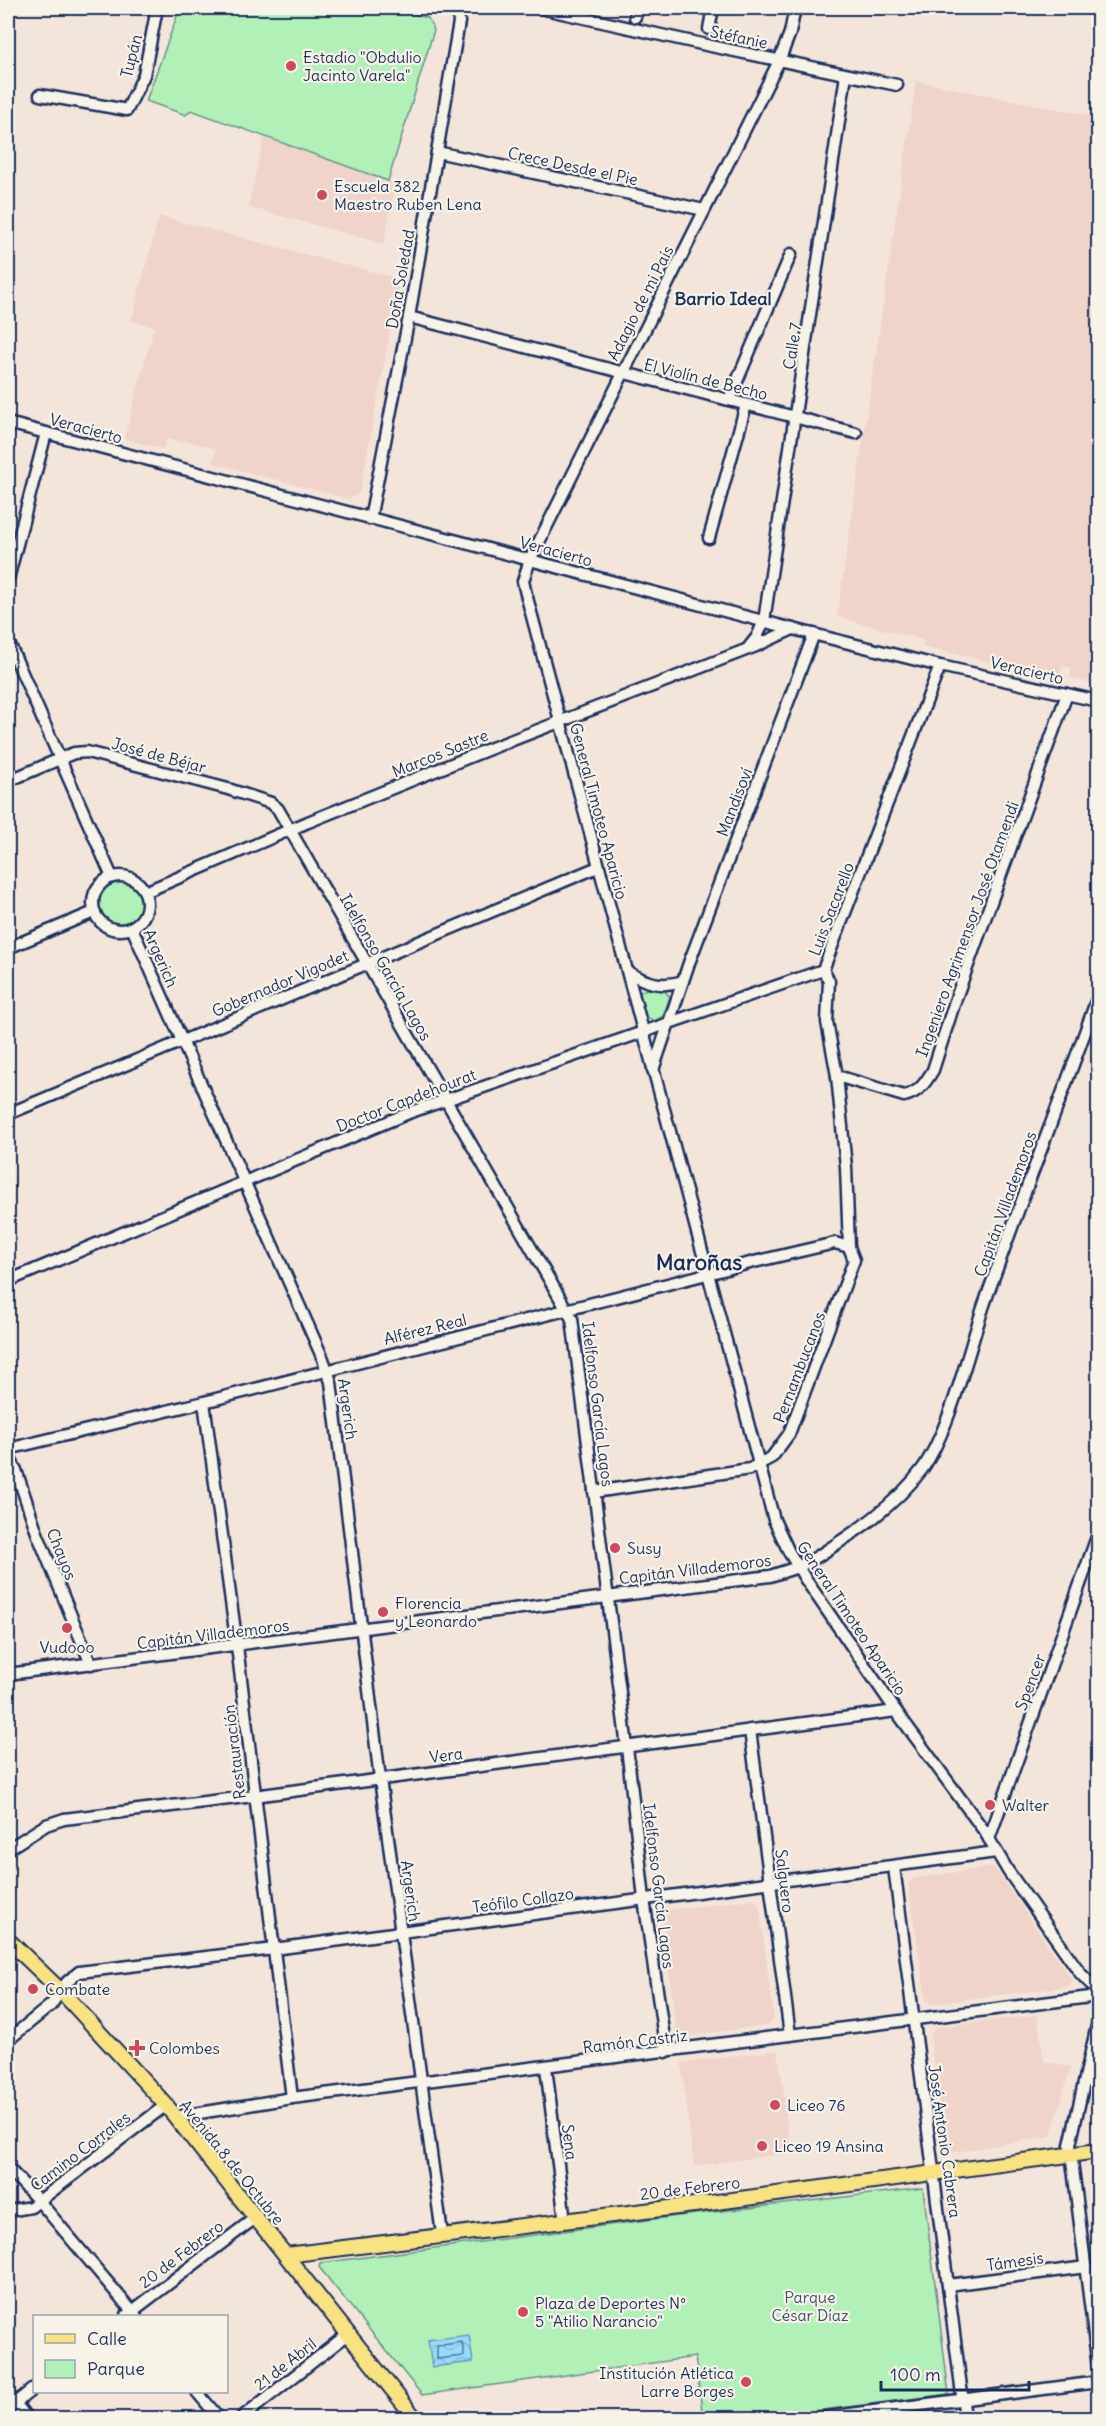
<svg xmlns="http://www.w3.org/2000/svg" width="1106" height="2426" viewBox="0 0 1106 2426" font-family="Delius,sans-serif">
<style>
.built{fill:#f0d4ca}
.green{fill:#b1f0b6;stroke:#66908a;stroke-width:1.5}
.water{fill:url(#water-waves);stroke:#6696bc;stroke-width:1.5}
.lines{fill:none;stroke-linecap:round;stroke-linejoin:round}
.shore{stroke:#4d739c;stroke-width:1.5}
.minor-casing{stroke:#1b2f5e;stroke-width:15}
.major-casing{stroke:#1b2f5e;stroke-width:18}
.minor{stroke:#f7f3e8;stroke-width:10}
.major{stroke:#f8e281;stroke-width:14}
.poi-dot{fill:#d1495b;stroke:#f7f3e8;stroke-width:2}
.labels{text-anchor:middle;stroke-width:4.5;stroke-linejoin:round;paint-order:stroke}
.street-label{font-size:16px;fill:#1b2f5e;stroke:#f7f3e8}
.poi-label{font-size:16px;fill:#1b2f5e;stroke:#f7f3e8;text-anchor:start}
.park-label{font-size:16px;fill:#395670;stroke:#f7f3e8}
.neighbourhood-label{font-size:18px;font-weight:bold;fill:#1b2f5e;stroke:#f7f3e8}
.district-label{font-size:22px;font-weight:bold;fill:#1b2f5e;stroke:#f7f3e8}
</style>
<defs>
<pattern id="water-waves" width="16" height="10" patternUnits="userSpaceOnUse" patternTransform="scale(1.5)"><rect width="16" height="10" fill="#98dafa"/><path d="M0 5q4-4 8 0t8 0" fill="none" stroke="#82bbd9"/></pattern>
</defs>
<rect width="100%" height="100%" fill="#f4e5da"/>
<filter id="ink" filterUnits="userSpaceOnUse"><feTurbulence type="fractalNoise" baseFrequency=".0167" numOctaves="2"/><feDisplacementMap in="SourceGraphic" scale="12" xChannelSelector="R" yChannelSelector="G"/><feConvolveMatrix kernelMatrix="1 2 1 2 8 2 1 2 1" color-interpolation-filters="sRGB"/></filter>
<g filter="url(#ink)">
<g class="built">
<polygon points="916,81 1098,117 1098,685 1070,678 1072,668 1062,666 1060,676 922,647 923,640 837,617"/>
<polygon points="264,138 395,183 384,244 248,207"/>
<polygon points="159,216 400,279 360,492 355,496 349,499 213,463 216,449 184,440 183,443 166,439 163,449 124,439 154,327 131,321"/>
<polygon points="994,1867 1072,1980 1070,1986 931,2004 926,2000 908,1883 914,1878"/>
<polygon points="753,1899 759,1904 774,2018 769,2025 682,2037 676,2031 663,1918 669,1910"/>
<polygon points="1037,2015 1044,2061 1071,2067 1051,2136 945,2154 930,2035 936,2027"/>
<polygon points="778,2050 791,2153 694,2166 681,2063"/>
</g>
<g class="green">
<polygon points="180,8 390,8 428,18 434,30 388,181 191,110 186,115 146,101"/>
<circle cx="119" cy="903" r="22"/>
<polygon points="647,989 664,990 670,997 663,1016 655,1021 646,1017 639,997 641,991"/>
<polygon points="923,2188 949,2394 759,2418 703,2418 695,2357 422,2395 319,2267 320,2263 678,2216"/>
</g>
<polygon class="water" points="469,2335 473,2362 432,2367 428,2340"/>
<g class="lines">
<polygon class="shore" points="462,2342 464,2356 437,2359 437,2346"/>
<defs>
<g id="minor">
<polyline points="540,8 706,45 897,85"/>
<polyline points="795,8 790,33 779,61 530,560 523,581 525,590 774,1520 789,1552 806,1580 896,1711 985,1832 1008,1871 1081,1974 1098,1991"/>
<polyline points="635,17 638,8"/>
<polyline points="709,29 713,8"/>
<polyline points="40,95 127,110 144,75 157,8"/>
<polyline points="437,152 704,210"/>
<polyline points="409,317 856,433"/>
<polyline points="729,400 791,254"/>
<polyline points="8,423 793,629 940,666 1098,701"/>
<polyline points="370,519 409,317 459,22 457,8"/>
<polyline points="709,538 746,405"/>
<polyline points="8,579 46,433"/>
<polyline points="8,641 112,877"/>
<polyline points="749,647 757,637 764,621 846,75"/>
<polyline points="8,781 74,753 87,752 228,789 271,803 278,809 572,1319 627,1747 644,1899 666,2052"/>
<circle cx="120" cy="903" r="27"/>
<polyline points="145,892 308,822 484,751 756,646 793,629"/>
<polyline points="132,928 323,1359 331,1382 380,1779 442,2234"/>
<polyline points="8,948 94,912"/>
<polyline points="823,970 940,666"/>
<path d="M628 972C646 983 662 988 683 981"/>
<polyline points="653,1070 689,963 814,634"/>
<path d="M837 1076 904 1096C919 1093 926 1082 933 1070L956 998 1067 694"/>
<polyline points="8,1114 598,867"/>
<polyline points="8,1281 411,1112 823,970"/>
<polyline points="204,1402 237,1646 292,2098"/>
<polyline points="8,1449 204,1402 754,1262 835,1243 849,1247"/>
<polyline points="8,1455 16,1470 37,1533 91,1664"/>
<polyline points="594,1492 750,1469 772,1457 789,1434 854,1260 849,1247 846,1167 837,1076 827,1022 829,981 823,970"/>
<path d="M8 1674 770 1576 798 1567 812 1560C851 1535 895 1507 923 1468 951 1427 968 1351 985 1302 1021 1199 1062 1098 1098 996"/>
<polyline points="750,1730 790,2035"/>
<polyline points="989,1839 1098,1534"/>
<polyline points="8,1849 46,1825 64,1819 254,1796 896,1711"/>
<polyline points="894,1867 965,2418"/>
<polyline points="1098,2021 1070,2145 1098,2367"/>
<polyline points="8,2040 51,2005 67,1982 79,1972 274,1949 996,1852"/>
<polyline points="546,2067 565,2221"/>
<polyline points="175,2117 292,2098 1098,1996"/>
<polyline points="8,2168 39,2201 136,2316"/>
<polyline points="8,2211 31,2207 39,2201 166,2105"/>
<polyline points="948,2285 1086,2267"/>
<polyline points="126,2316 255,2218"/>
<polyline points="197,2392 219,2418"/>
<polyline points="8,2394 27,2418"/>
<polyline points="8,2409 34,2388"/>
<polyline points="241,2418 348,2334"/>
<polyline points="819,2418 1098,2382"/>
</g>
<g id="major">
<polyline points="8,1940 61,1991 166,2105 415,2418"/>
<polyline points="286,2255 702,2204 1098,2151"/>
</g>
</defs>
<use href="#minor" class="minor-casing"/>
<use href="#major" class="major-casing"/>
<use href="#minor" class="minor"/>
<use href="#major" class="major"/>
</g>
</g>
<g class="poi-dot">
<circle cx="291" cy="66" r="6"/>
<circle cx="322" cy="195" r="6"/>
<circle cx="615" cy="1548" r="6"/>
<circle cx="383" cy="1612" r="6"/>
<circle cx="67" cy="1628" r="6"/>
<circle cx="990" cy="1805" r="6"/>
<circle cx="33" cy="1989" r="6"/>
<path d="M134 2039h6v6h6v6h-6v6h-6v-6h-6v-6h6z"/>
<circle cx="775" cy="2105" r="6"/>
<circle cx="762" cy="2146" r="6"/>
<circle cx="523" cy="2312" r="6"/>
<circle cx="746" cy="2382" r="6"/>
</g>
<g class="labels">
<g class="street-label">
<text transform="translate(739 37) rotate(12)" y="6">Stéfanie</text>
<text transform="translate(131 56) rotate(-76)" y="6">Tupán</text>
<text transform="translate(573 166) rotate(12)" y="6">Crece Desde el Pie</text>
<text transform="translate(400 279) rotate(-80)" y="6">Doña Soledad</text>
<text transform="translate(640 303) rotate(-63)" y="6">Adagio de mi País</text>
<text transform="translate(792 346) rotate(-81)" y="6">Calle 7</text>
<text transform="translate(706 379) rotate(14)" y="6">El Violín de Becho</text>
<text transform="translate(86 428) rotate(15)" y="6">Veracierto</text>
<text transform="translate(556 551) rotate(15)" y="6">Veracierto</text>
<text transform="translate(1027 670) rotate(13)" y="6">Veracierto</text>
<text transform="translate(440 753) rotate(-22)" y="6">Marcos Sastre</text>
<text transform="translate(159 755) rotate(15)" y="6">José de Béjar</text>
<text transform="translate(734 802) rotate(-69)" y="6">Mandisoví</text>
<text transform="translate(599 811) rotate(75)" y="6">General Timoteo Aparicio</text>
<text transform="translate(831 909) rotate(-69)" y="6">Luis Sacarello</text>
<text transform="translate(967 929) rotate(-70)" y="6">Ingeniero Agrimensor José Otamendi</text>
<text transform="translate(161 958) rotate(66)" y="6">Argerich</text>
<text transform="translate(386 967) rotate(60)" y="6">Idelfonso García Lagos</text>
<text transform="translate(280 983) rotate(-23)" y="6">Gobernador Vigodet</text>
<text transform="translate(406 1100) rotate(-21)" y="6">Doctor Capdehourat</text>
<text transform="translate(1005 1204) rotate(-70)" y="6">Capitán Villademoros</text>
<text transform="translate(425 1329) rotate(-14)" y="6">Alférez Real</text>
<text transform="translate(799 1367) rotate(-69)" y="6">Pernambucanos</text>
<text transform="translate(598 1404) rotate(83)" y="6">Idelfonso García Lagos</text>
<text transform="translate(348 1409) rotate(82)" y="6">Argerich</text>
<text transform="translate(62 1554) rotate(68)" y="6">Chayos</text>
<text transform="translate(695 1569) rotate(-7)" y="6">Capitán Villademoros</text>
<text transform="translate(852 1618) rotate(56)" y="6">General Timoteo Aparicio</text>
<text transform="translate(213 1634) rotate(-7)" y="6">Capitán Villademoros</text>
<text transform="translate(1030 1682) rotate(-70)" y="6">Spencer</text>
<text transform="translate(234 1752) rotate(-97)" y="6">Restauración</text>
<text transform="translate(446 1755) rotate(-7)" y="6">Vera</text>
<text transform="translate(785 1881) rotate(83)" y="6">Salguero</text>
<text transform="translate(659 1886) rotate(83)" y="6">Idelfonso García Lagos</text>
<text transform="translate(411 1891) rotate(82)" y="6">Argerich</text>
<text transform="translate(523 1900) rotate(-8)" y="6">Teófilo Collazo</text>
<text transform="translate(635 2041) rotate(-7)" y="6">Ramón Castriz</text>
<text transform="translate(945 2141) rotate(82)" y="6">José Antonio Cabrera</text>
<text transform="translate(570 2142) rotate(83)" y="6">Sena</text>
<text transform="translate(80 2151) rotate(-37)" y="6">Camino Corrales</text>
<text transform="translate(232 2162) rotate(51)" y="6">Avenida 8 de Octubre</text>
<text transform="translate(690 2188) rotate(-7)" y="6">20 de Febrero</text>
<text transform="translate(181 2254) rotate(-37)" y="6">20 de Febrero</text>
<text transform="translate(1015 2261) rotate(-8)" y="6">Támesis</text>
<text transform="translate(285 2364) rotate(-38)" y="6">21 de Abril</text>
</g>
<g class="poi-label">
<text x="303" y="63">Estadio "Obdulio<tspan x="303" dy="18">Jacinto Varela"</tspan></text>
<text x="334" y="192">Escuela 382<tspan x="334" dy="18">Maestro Ruben Lena</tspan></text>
<text x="627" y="1554">Susy</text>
<text x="395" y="1609">Florencia<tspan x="395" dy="18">y Leonardo</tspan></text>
<text x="67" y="1653" text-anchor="middle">Vudooo</text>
<text x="1002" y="1811">Walter</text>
<text x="45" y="1995">Combate</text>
<text x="149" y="2054">Colombes</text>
<text x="787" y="2111">Liceo 76</text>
<text x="774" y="2152">Liceo 19 Ansina</text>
<text x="535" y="2309">Plaza de Deportes Nº<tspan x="535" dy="18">5 "Atilio Narancio"</tspan></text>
<text x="734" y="2379" text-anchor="end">Institución Atlética<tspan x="734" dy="18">Larre Borges</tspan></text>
</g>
<g class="park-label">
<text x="810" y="2303">Parque<tspan x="810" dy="18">César Díaz</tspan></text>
</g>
<g class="neighbourhood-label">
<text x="723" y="305">Barrio Ideal</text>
</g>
<g class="district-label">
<text x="699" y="1270">Maroñas</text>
</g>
</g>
<rect width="1106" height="2426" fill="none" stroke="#f7f3e8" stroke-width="30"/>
<rect x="15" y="15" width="1076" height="2396" fill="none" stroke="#1b2f5e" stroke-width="2" filter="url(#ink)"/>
<rect x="33" y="2315" width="195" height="78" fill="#f7f3e8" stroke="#9fa5b1" stroke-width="1.5"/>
<rect x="45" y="2334" width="30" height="9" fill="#f8e281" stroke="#9fa5b1" stroke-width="1.5"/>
<text x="87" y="2345" font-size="18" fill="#1b2f5e">Calle</text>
<rect x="45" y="2360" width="30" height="18" fill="#b1f0b6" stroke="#9fa5b1" stroke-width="1.5"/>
<text x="87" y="2375" font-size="18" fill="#1b2f5e">Parque</text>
<path d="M881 2381v9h148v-9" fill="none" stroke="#1b2f5e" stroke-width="3"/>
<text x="890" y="2381" font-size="18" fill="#1b2f5e" stroke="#f7f3e8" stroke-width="4.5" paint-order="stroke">100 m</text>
</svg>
